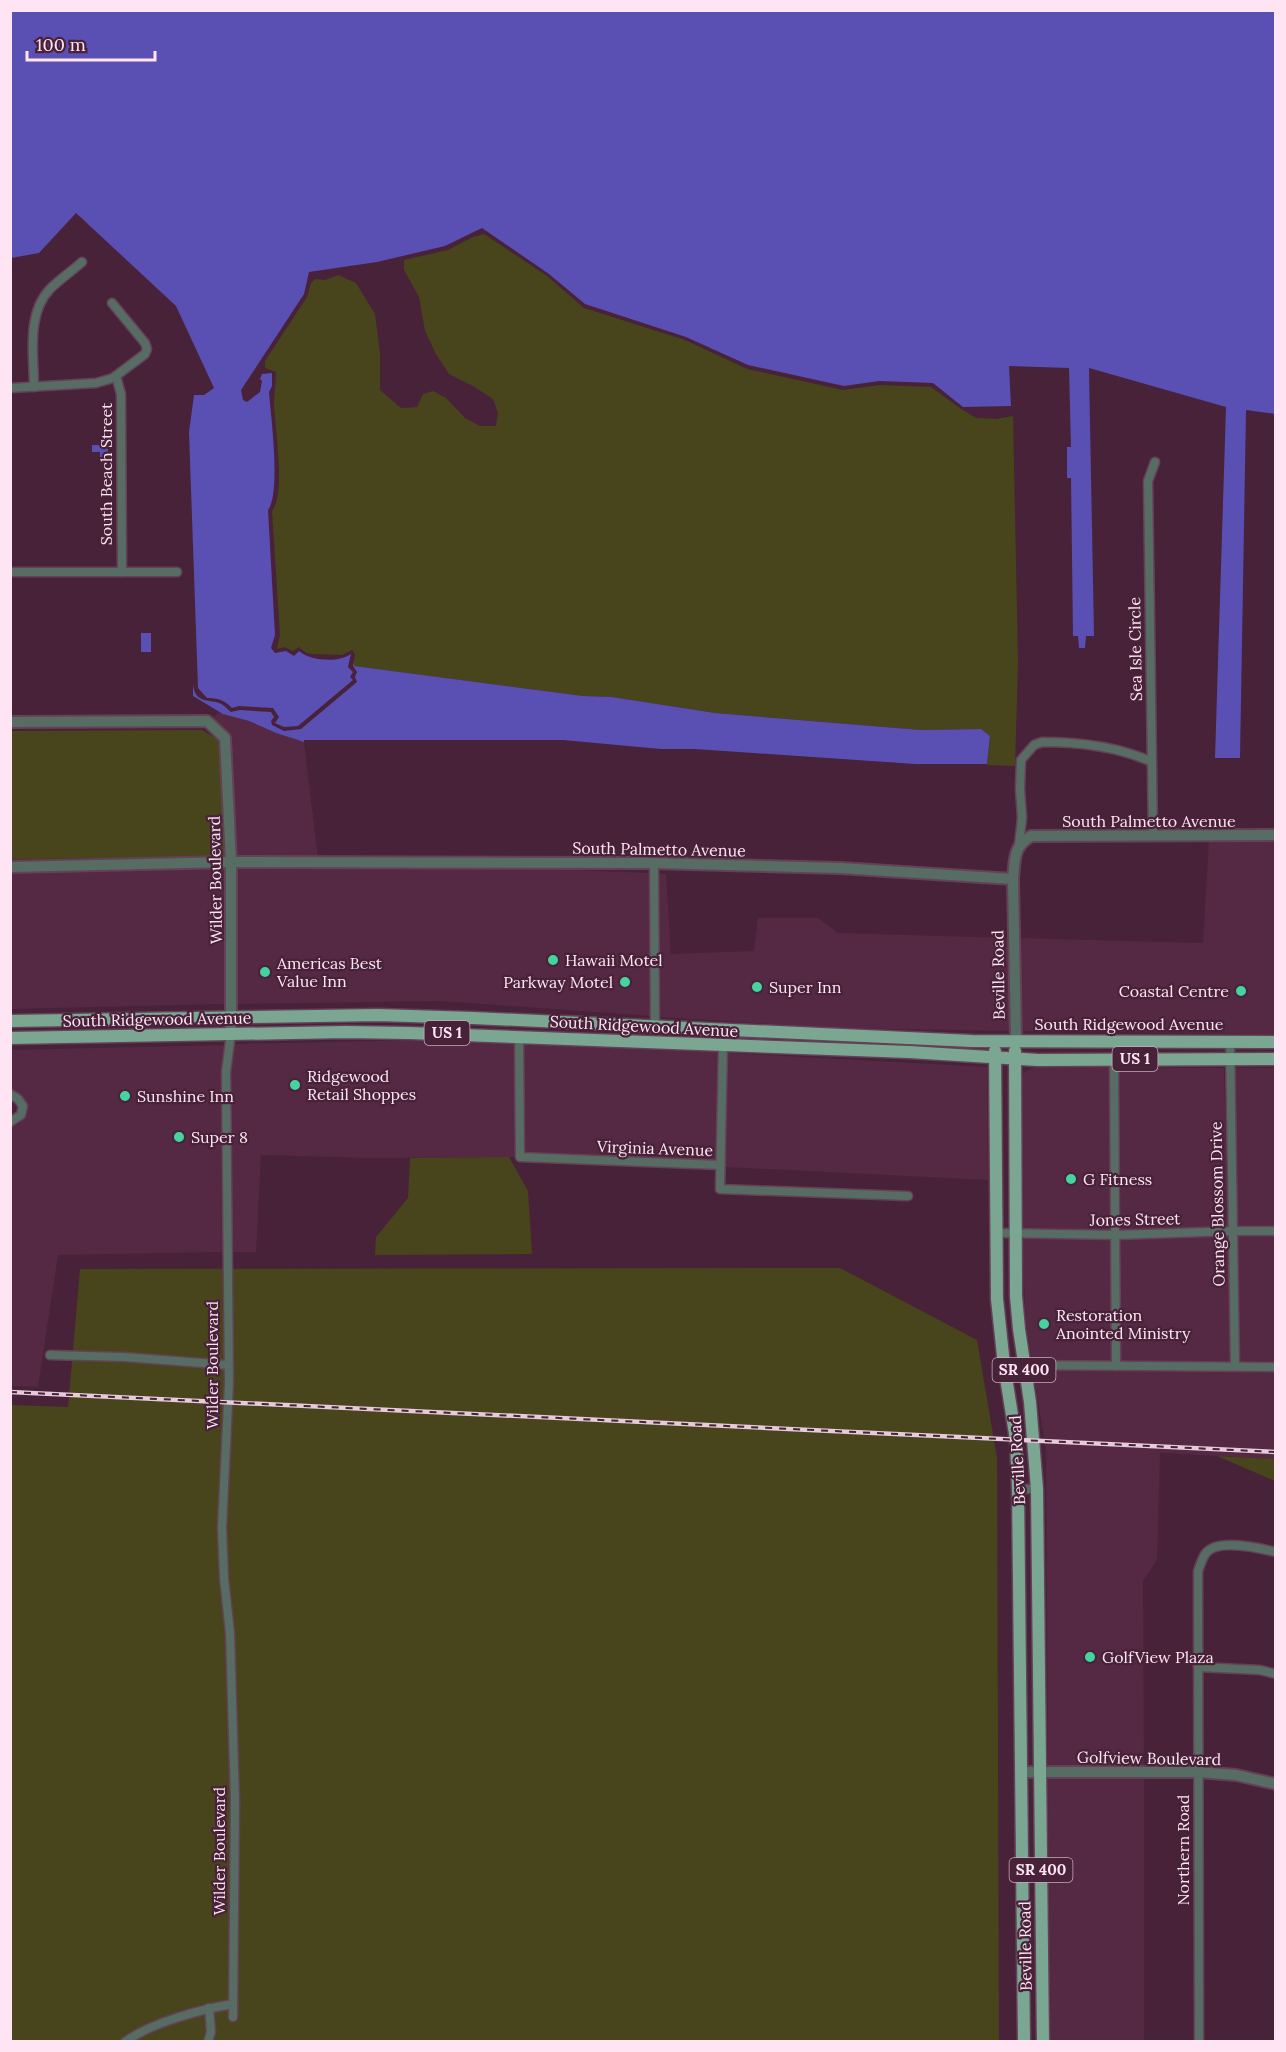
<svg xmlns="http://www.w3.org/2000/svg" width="1286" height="2052" viewBox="0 0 1286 2052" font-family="Lora,serif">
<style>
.built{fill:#552843}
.green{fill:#48451c}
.water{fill:#5a4fb2}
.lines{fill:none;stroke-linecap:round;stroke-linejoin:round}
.minor-casing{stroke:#654157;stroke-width:11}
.tertiary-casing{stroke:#654157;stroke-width:14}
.primary-casing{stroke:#654157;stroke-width:15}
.minor{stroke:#576c62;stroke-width:8}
.tertiary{stroke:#576c62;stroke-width:10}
.primary{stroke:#7ba792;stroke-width:12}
.rail-casing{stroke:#e6cbda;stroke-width:4.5}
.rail{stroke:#482239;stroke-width:2;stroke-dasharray:7;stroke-linecap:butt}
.poi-dot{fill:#45d49f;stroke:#482239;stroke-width:2}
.labels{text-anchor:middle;stroke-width:4.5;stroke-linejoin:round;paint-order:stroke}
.shield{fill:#482239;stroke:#c8aabb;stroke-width:1.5}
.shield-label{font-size:15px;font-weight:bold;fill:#ffe5f3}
.street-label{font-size:16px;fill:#ffe5f3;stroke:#482239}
.poi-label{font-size:16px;fill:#ffe5f3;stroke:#482239;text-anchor:start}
</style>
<rect width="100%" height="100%" fill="#482239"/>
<g class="built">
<polygon points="219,712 249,721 276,733 304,742 318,858 236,858 230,738 212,719"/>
<polygon points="1275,839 1275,1034 1020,1031 1019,938 1203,943 1209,840"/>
<polygon points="226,854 226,858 11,863 10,859 203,858"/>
<polygon points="226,867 226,1004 11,1009 10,872"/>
<polygon points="236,867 504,867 650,873 651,1016 441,1001 236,1004"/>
<polygon points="659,874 666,874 671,954 754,951 758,918 818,918 838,933 1009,938 1011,1031 837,1028 660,1017"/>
<polygon points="423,1040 515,1042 515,1157 368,1158 261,1155 256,1252 232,1252 231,1073 235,1044"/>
<polygon points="524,1042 718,1052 716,1160 525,1153"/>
<polygon points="225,1045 221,1072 222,1252 58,1255 38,1387 11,1386 11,1127 18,1125 25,1119 28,1107 21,1095 11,1090 10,1050"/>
<polygon points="728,1053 987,1067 988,1180 725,1167"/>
<polygon points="1061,1065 1110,1067 1111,1231 1021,1229 1020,1080 1023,1073 1036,1066"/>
<polygon points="1119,1067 1224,1068 1228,1227 1121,1231"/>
<polygon points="1234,1068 1275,1068 1275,1227 1238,1226"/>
<polygon points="1228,1235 1230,1361 1121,1361 1121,1240"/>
<polygon points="1238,1235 1275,1236 1275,1362 1240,1361"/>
<polygon points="1022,1238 1111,1240 1111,1361 1032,1361 1026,1324"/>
<polygon points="1033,1370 1275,1371 1275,1459 1160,1453 1157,1560 1143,1581 1144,1768 1048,1768 1046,1450"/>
<polygon points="1048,1777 1144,1777 1144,2041 1049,2041"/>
</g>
<g class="green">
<path d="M484 234 547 276 584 308 685 340 747 369 843 390 880 385 931 387 961 409 976 418 996 419 1013 416 1018 662 1015 766 987 765 990 736 981 729 921 730 715 713 612 697 583 696 353 666 355 654 352 650 342 655 312 654 306 653 299 647 293 651 285 647 277 649 280 635 272 511C286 494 275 428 274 405 274 393 276 383 276 372L265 368V361L307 297 311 283 315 279 325 280 338 275 356 283 375 314 380 354V390L401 408 417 407 423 394 433 391 446 398 465 418 480 426H496L498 413 493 399 473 386 449 374 436 354 425 331 419 297 404 270V260L448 250 473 237Z"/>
<polygon points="202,730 219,740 226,854 203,858 11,859 10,731"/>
<polygon points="509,1157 528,1191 532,1254 375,1255 376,1237 408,1198 410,1158"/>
<polygon points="840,1268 977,1340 997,1458 999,2041 11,2042 11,1405 68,1407 80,1269"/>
<polygon points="1217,1456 1275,1459 1275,1481"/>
</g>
<g class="water">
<path d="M11 10 1275 11 1276 414 1246 410 1240 758H1215L1226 407 1089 368 1094 636H1086L1085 648H1079L1078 636H1073L1071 478H1067V447H1071L1069 368 1009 366 1011 406 963 407 933 383 879 381 844 386 748 365 686 337 585 304 549 274 482 228 445 246 377 262 309 272 304 294 241 390 243 400 247 402 260 392 262 381 260 379 262 374 272 373V386L269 392C271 417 281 492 268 510L275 635 271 648 275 653 286 651 294 656 299 651C310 661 339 663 351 654L348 667 353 672 350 677 353 680 298 726 284 727 275 723 279 717 273 708 239 706 232 708C224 700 218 698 207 698L198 688 189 432 194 395H204L214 388 176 306 76 213 39 253 11 258Z"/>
<polygon points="92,445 108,445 108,460 100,461 100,452 92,452"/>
<rect x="141" y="633" width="10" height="19"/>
<path d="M353 662 354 666 583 696 612 697 715 713 921 730 981 729 990 736 987 764H915L695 749H661L563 740H304V742L276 733 249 721 223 714 193 696V683C194 706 213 698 223 705 226 707 228 710 231 712L240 710 271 712 274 717 271 721 272 725 284 731 301 729 357 682 355 677 357 672 353 666Z"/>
</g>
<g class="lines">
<defs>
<g id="minor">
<polyline points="116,376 121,394 122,572"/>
<path d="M34 387C34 356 26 314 50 289 60 279 72 271 82 262"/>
<polyline points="10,388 96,383 113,378 145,354 147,349 145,343 112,303"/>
<polyline points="10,572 177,572"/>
<polyline points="1153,836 1148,481 1155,462"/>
<path d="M1019 845 1022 818 1020 789 1021 760 1034 745 1042 742C1080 742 1117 746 1152 762"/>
<polyline points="654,863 655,1026"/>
<polyline points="231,1033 226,1072 229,1383 222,1528 224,1578 230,1633 235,1801 233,2017"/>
<polyline points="519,1036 520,1157 720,1165"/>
<polyline points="1230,1042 1235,1365"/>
<polyline points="723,1046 720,1189 908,1196"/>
<polyline points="1114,1059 1116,1366"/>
<polyline points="10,1094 18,1099 23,1106 21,1115 10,1122"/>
<polyline points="996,1233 1116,1235 1233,1231 1276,1231"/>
<polyline points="50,1355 124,1357 228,1365"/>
<polyline points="1004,1365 1276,1367"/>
<polyline points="1018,1489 1037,1489"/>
<polyline points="1198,1667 1260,1670 1276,1674"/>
<path d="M125 2042C150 2023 202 2009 233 2004"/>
<polyline points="208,2042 211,2032 209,2008"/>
<path d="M1199 2042 1198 1571C1200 1566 1202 1558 1206 1553 1218 1538 1259 1548 1276 1552"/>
</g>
<g id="tertiary">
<polyline points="10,722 207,721 225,738 231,862 231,1033"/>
<polyline points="10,867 231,862 654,863 840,868 1013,879"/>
<path d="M1016 1040 1013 879C1015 859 1013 847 1031 836L1276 835"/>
<polyline points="1021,1772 1198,1772 1236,1775 1276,1784"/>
</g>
<g id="primary">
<polyline points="10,1021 378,1015 473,1018 972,1041 1276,1042"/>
<polyline points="10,1038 345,1032 409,1033 909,1052 1038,1060 1276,1059"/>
<polyline points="995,1051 997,1299 1004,1365 1016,1440 1018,1489 1024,2042"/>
<polyline points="1015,1051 1016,1296 1019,1329 1030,1402 1037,1489 1043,2042"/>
</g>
</defs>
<use href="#minor" class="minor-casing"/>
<use href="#tertiary" class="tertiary-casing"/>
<use href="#primary" class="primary-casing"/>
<use href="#minor" class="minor"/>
<use href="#tertiary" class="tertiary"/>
<use href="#primary" class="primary"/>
<defs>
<polyline id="rail" points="10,1392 1276,1452"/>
</defs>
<use href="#rail" class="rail-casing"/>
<use href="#rail" class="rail"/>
</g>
<g class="poi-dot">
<circle cx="553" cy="960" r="6"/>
<circle cx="265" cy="972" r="6"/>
<circle cx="625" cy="982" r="6"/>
<circle cx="757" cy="987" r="6"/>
<circle cx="1241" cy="991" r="6"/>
<circle cx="295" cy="1085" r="6"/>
<circle cx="125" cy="1096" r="6"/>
<circle cx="179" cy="1137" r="6"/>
<circle cx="1071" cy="1179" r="6"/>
<circle cx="1044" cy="1324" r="6"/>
<circle cx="1090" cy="1657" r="6"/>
</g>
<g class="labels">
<g class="shield">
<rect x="424.5" y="1021" width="45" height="24" rx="4.5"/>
<rect x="1112.5" y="1047" width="45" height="24" rx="4.5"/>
<rect x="992.5" y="1358" width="63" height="24" rx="4.5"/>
<rect x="1009.5" y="1858" width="63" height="24" rx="4.5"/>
</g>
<g class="shield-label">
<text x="447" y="1038">US 1</text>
<text x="1135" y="1064">US 1</text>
<text x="1024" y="1375">SR 400</text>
<text x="1041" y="1875">SR 400</text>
</g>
<g class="street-label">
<text transform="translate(106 474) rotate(-90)" y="6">South Beach Street</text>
<text transform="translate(1135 649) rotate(-91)" y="6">Sea Isle Circle</text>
<text x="1149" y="827">South Palmetto Avenue</text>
<text transform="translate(659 849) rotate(1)" y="6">South Palmetto Avenue</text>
<text transform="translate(215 880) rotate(-91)" y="6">Wilder Boulevard</text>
<text transform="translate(998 975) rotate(-91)" y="6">Beville Road</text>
<text transform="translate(157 1019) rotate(-1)" y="6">South Ridgewood Avenue</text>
<text x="1129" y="1030">South Ridgewood Avenue</text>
<text transform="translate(644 1026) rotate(3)" y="6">South Ridgewood Avenue</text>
<text transform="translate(655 1148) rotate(2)" y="6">Virginia Avenue</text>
<text transform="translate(1217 1204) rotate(-91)" y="6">Orange Blossom Drive</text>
<text transform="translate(1135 1219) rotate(-1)" y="6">Jones Street</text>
<text transform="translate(212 1365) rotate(-90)" y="6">Wilder Boulevard</text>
<text transform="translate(1017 1460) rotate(-93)" y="6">Beville Road</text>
<text transform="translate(1149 1758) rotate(1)" y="6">Golfview Boulevard</text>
<text transform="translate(1183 1850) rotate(-90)" y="6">Northern Road</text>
<text transform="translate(219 1851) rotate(-90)" y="6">Wilder Boulevard</text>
<text transform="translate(1025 1946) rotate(-91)" y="6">Beville Road</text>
</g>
<g class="poi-label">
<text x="565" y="966">Hawaii Motel</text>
<text x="277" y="969">Americas Best<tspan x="277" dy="18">Value Inn</tspan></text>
<text x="613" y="988" text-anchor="end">Parkway Motel</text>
<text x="769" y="993">Super Inn</text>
<text x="1229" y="997" text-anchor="end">Coastal Centre</text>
<text x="307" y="1082">Ridgewood<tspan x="307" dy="18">Retail Shoppes</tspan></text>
<text x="137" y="1102">Sunshine Inn</text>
<text x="191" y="1143">Super 8</text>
<text x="1083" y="1185">G Fitness</text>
<text x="1056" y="1321">Restoration<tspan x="1056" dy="18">Anointed Ministry</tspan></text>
<text x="1102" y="1663">GolfView Plaza</text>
</g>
</g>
<rect width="1286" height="2052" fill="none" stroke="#ffe5f3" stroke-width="24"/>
<path d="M27 51v9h128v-9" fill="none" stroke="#ffe5f3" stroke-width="3"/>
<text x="36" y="51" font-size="18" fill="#ffe5f3" stroke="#482239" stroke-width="4.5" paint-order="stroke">100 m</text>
</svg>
